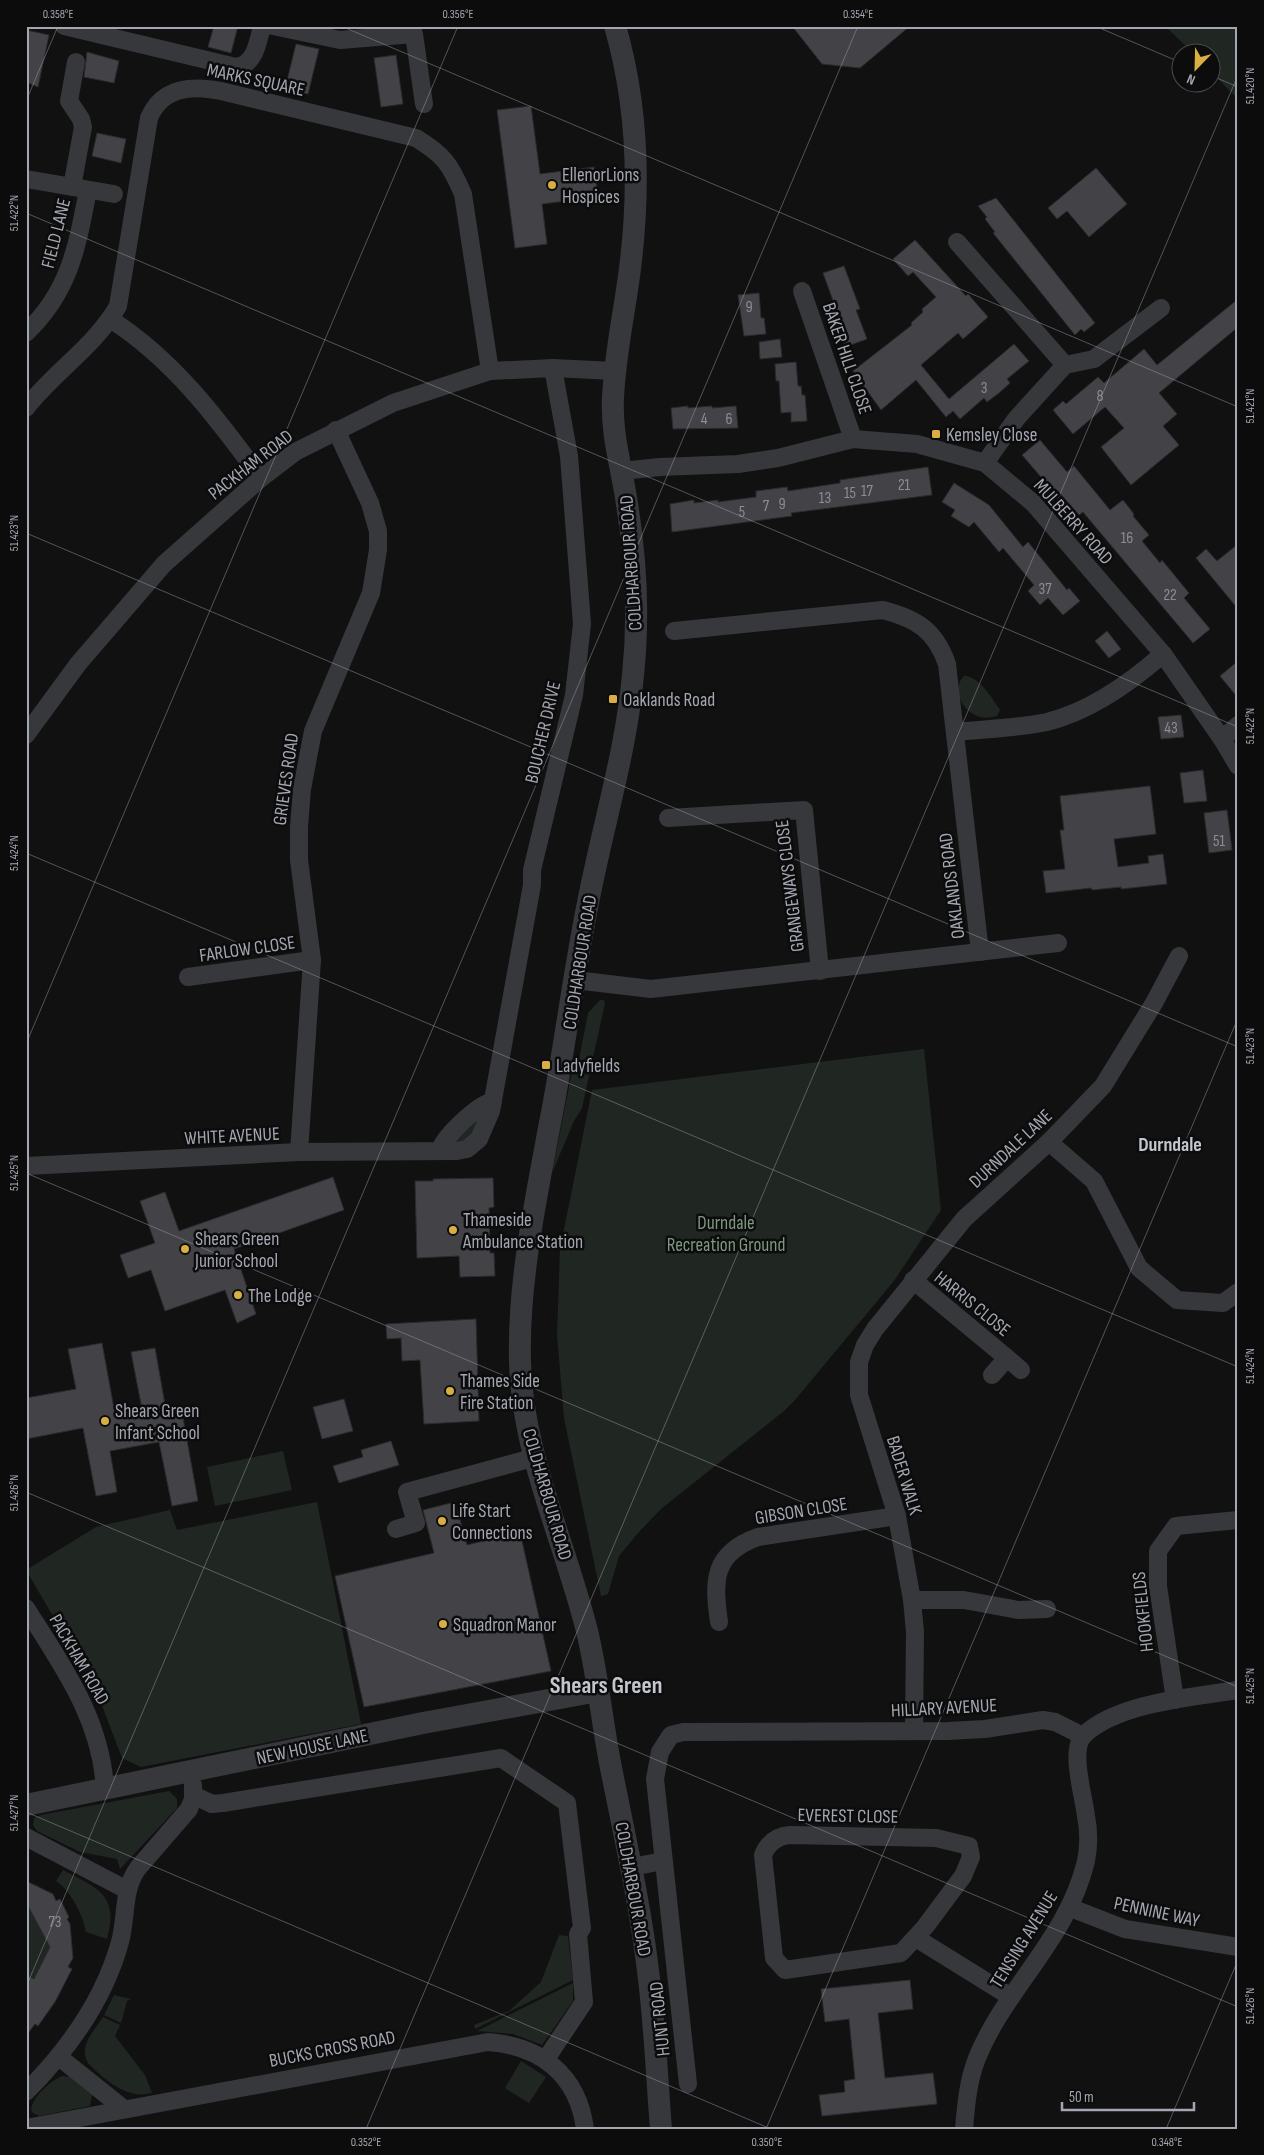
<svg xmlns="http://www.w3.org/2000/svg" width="1264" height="2155" viewBox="0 0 1264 2155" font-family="'Sofia Sans Condensed',sans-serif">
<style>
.green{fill:#202621}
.building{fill:#434347;stroke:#2b2b2e}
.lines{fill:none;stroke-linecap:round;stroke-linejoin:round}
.minor{stroke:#37383b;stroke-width:18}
.tertiary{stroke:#37383b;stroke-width:22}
.ticks{fill:none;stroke:#a4a7b1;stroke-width:1;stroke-opacity:0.45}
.poi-dot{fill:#d9ae42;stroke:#0c0c0d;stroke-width:2}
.labels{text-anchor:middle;stroke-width:5;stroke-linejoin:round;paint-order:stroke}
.number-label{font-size:16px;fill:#8c8e96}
.street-label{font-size:19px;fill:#a4a7b1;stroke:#0c0c0d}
.poi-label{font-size:19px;fill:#a4a7b1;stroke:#0c0c0d;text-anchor:start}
.park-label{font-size:19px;fill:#7d9a80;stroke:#0c0c0d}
.neighbourhood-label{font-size:20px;font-weight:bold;fill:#c4c6ce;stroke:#0c0c0d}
.district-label{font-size:24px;font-weight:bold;fill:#c4c6ce;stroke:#0c0c0d}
.neatline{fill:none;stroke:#a4a7b1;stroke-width:2}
.ticks-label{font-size:12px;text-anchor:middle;fill:#a4a7b1}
</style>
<rect width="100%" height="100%" fill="#111112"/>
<g class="green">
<polygon points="1165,26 1238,26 1238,99 1212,73 1212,52 1192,52"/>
<path d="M964 676C978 675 993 699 1000 710L997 716C968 726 948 691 964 676Z"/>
<polygon points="600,1000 604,1000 605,1003 582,1108 574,1121 552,1173 573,1066 578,1064 588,1013"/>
<polygon points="924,1049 941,1210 894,1281 795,1400 784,1411 661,1509 639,1532 619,1556 608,1594 601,1596 564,1418 557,1335 560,1249 592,1090"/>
<polygon points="475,1117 480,1120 473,1137 456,1144 450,1141"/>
<polygon points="283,1451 292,1490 215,1506 207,1467"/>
<polygon points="317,1502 361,1724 141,1767 122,1758 96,1690 26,1570 96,1527 170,1510 177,1530"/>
<polygon points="169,1791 177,1799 177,1808 120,1869 117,1859 80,1852 37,1831 33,1825 34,1818 41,1815"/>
<path d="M63 1870C97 1888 120 1895 107 1939L86 1932C83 1915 71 1891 56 1881Z"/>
<polygon points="29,1883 39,1886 32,1897 68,1929 49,1949 41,1965 47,1968 26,1991 26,1898"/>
<polygon points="559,1935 568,1936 573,1980 475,2029 474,2025 509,2011 541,1982"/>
<polygon points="573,1983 573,2001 542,2045 513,2034 477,2031"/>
<polygon points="114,1995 131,1999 127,2001 121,2023 104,2015"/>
<path d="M103 2017 120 2025 115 2036 145 2075 152 2093C127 2100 105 2080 88 2063 78 2046 94 2031 103 2017Z"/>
<polygon points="521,2061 546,2077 529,2103 505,2088"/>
<path d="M63 2076 70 2077 92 2094 90 2106 39 2116 33 2113 31 2110C32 2097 52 2079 63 2076Z"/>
</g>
<g class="building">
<polygon points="214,26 238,26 231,53 208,47"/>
<polygon points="792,26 910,26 860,68 822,64"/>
<polygon points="26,30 49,35 38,87 26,82"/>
<polygon points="296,44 319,49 308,94 285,89"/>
<polygon points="87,52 119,61 114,83 84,77"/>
<polygon points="396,55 403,104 381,107 374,58"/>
<polygon points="531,106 540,174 594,167 598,197 542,204 547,244 515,248 497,110"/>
<polygon points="97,133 126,139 121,163 92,156"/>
<polygon points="1096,168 1127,204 1089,237 1067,211 1057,219 1048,208"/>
<polygon points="996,198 1095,323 1084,332 1081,329 1075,335 993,233 995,232 985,219 987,217 978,206"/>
<polygon points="915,240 966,296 968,294 988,317 963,339 958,333 921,365 949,399 1014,344 1029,361 1007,379 1010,383 999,393 987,402 984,398 960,419 953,411 946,417 916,380 881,410 853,371 912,325 911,323 923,312 922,309 936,297 913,272 908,276 893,259"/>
<polygon points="844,266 860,309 856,310 867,339 845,347 835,318 839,317 823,273"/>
<polygon points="759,293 761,318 764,318 766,334 744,336 738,295"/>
<polygon points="1238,299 1238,327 1159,393 1177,414 1163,426 1179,445 1131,485 1101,447 1124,428 1105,407 1073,434 1053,410 1063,401 1066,404 1098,377 1104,383 1144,349 1157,365"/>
<polygon points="780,339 782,357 760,359 759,342"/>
<polygon points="796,362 798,386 801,386 802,395 805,395 807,421 791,422 791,412 781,413 779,381 776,381 775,364"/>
<polygon points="688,406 688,408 712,406 712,408 736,406 738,428 673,429 671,408"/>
<polygon points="1040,440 1067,472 1074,466 1110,510 1123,500 1134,514 1133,516 1149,535 1142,541 1160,563 1162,560 1189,593 1184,598 1210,629 1193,643 1083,512 1079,515 1057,490 1054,492 1022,455"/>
<polygon points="928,467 932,495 791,513 792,516 672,532 670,504 694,500 694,503 718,500 718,502 756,497 756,491 787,487 788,491 840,483 840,480"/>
<polygon points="954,483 989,505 1023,547 1028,542 1067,590 1069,588 1080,601 1063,615 1048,598 1040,605 1028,591 1034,585 1003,548 999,552 974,522 969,527 951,516 955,510 942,502"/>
<polygon points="1238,544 1238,609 1196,558 1206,549 1217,561"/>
<polygon points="1107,631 1121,649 1109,658 1095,641"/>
<polygon points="1238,661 1238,698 1220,676"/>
<polygon points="1181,715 1184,737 1161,739 1158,717"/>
<polygon points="1203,770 1207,801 1184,803 1180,773"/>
<polygon points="1150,786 1156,834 1114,839 1118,867 1149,863 1148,856 1163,854 1167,884 1121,889 1121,887 1092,890 1091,888 1046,893 1043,871 1065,869 1060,830 1064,830 1060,796"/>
<polygon points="1227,810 1232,850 1209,853 1204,813"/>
<polygon points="333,1177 344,1210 234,1249 256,1314 237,1323 225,1290 165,1311 151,1270 128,1278 120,1255 155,1243 140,1201 165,1192 179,1231"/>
<polygon points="493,1178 494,1207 489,1208 490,1253 494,1253 495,1276 460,1277 459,1256 417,1258 415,1181 433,1181 433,1179"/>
<polygon points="476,1319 479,1421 424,1424 420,1360 402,1361 401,1338 387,1339 386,1324"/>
<polygon points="102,1343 115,1414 142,1409 131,1352 155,1348 166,1410 181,1407 198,1501 172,1506 159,1442 110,1451 117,1492 96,1496 83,1428 26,1439 26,1398 76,1389 68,1349"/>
<polygon points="344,1399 353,1431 322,1439 313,1407"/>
<polygon points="391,1441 399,1465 339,1483 333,1466 363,1457 361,1450"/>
<polygon points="455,1502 467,1545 520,1532 551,1671 364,1707 335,1576 434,1553 423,1510"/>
<polygon points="26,1881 53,1894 56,1901 60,1899 69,1917 67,1919 70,1924 73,1958 68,1967 72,1969 55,2002 38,2026 35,2024 26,2036 26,1975 34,1979 50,1947 26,1902"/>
<polygon points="910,1980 913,2009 878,2013 885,2078 933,2073 937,2104 822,2116 819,2095 845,2092 844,2081 855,2079 849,2019 825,2022 821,1989"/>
</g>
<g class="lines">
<g class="minor">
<path d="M64 26 236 67C255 65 258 42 262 26"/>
<polyline points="273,26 340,40 414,34 424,104"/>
<polyline points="26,179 114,194"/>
<polyline points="72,187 83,127 81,119 69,101 76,62"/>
<polyline points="957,242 1065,365"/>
<polyline points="802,291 853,439"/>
<path d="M110 319C173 359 217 418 261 478"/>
<path d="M26 333C70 291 77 247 88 190"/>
<path d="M26 408C54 372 95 346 118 306L149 118C162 87 191 85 221 91L416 138C444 155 450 164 463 194L490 371"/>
<polyline points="985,463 1016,419 1065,365 1094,359 1161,308"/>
<polyline points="621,471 660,467 738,464 778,458 853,439 917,444 985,463 1033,503 1163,654 1222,739 1238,766"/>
<path d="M674 631 883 610C917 619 935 630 947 664L980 952"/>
<path d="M955 732C985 729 1018 728 1047 722 1091 711 1130 683 1163 654"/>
<polyline points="26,735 78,664 164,564 261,478 295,452 393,403 490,371 553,368 614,371"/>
<polyline points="1222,739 1238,725"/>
<polyline points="668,818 804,810 820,971"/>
<polyline points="188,977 312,960"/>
<polyline points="575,980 651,989 1058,943"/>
<polyline points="1049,1142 1094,1181 1139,1268 1177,1300 1223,1303 1238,1292"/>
<path d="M440 1151C441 1139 481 1101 493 1102"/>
<polyline points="299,1152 312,960 299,860 299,827 302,789 313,731 371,593 378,550 378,531 370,503 336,430"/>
<polyline points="26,1166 299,1152 457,1151 467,1149 479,1139 491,1111 532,885 532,870 574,695 582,624 569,456 553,368"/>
<polyline points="913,1280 1007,1358 992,1375"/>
<polyline points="1007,1358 1021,1370"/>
<polyline points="396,1529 416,1523 407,1492 536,1457"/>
<polyline points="912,1600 964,1600 1018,1610 1047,1609"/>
<path d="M26 1608C62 1665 102 1720 105 1790"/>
<path d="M719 1622C713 1580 713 1553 758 1537L897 1516"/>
<polyline points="1175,1700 1158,1586 1158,1551 1176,1526 1238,1520"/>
<polyline points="914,1731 915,1632 912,1600 897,1516 859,1395 859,1362 865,1345 875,1329 964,1219 1049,1142 1103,1086 1154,1003 1179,956"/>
<polyline points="193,1795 212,1804 223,1803 501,1758 567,1803 582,1928 578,1934 584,2002 546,2059"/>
<path d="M790 1835 936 1838 969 1846 971 1857 963 1876 925 1927 901 1953 785 1970 774 1958 763 1855C768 1843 777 1836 790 1835Z"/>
<polyline points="26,1837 127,1890"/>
<polyline points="632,1867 663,1861"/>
<polyline points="1071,1908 1125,1929 1238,1947"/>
<polyline points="916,1938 1011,1997"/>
<polyline points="59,2057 124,2109"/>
<polyline points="688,2084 655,1779 660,1752 671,1735 683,1732 948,1731 985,1729 1043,1720 1055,1722 1083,1736"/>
<path d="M26 2092C69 2049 104 2000 120 1942 127 1917 122 1890 138 1868L189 1809 193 1799V1785"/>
<path d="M26 2128 488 2042C541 2046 578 2075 585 2129"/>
<path d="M964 2129C966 2105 968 2081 977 2058 1006 1987 1068 1938 1086 1861 1089 1846 1089 1831 1086 1816 1084 1797 1069 1749 1084 1735 1117 1703 1193 1697 1238 1690"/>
</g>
<g class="tertiary">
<path d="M615 26C637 102 640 182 631 260 626 306 615 351 613 398 611 435 622 468 627 504 636 559 639 618 633 675 627 743 608 808 594 874 575 958 566 1044 549 1128 535 1205 518 1283 520 1361 522 1454 565 1542 587 1631 598 1676 602 1723 611 1768 625 1838 641 1908 649 1979 655 2029 657 2079 661 2129"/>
<polyline points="26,1805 423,1723 598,1691"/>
</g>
</g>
<path class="ticks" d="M341 26 1238 407M1095 26 1182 63M1212 76 1238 87M26 101 58 26M26 213 1238 727M26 533 1238 1047M26 853 1238 1367M26 1044 458 26M26 1173 1238 1687M26 1492 1238 2007M26 1812 771 2129M26 1987 858 26M366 2129 1238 75M766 2129 1238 1018M1166 2129 1238 1960"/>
<g class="poi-dot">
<circle cx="552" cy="185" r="5"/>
<rect x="931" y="429" width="10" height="10" rx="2.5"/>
<rect x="608" y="694" width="10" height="10" rx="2.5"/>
<rect x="541" y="1060" width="10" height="10" rx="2.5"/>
<circle cx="453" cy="1230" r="5"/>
<circle cx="185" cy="1249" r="5"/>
<circle cx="238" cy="1295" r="5"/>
<circle cx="450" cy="1391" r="5"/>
<circle cx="105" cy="1421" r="5"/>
<circle cx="442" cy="1521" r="5"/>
<circle cx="443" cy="1624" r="5"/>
</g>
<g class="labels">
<g class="number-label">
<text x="749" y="312">9</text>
<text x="984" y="393">3</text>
<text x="1100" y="401">8</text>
<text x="704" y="424">4</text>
<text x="729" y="424">6</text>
<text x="904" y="490">21</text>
<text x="867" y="496">17</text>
<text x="850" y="498">15</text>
<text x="825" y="503">13</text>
<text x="782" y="509">9</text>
<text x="766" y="511">7</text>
<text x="742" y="517">5</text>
<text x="1127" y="543">16</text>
<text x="1045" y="594">37</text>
<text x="1170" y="600">22</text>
<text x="1171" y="733">43</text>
<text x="1219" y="846">51</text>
<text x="55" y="1927">73</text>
</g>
<g class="street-label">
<text transform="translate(256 79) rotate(12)" y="7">MARKS SQUARE</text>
<text transform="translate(55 233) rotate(-76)" y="7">FIELD LANE</text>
<text transform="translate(848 358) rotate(71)" y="7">BAKER HILL CLOSE</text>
<text transform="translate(250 464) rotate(-38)" y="7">PACKHAM ROAD</text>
<text transform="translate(1074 521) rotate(48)" y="7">MULBERRY ROAD</text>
<text transform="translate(630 563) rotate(-94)" y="7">COLDHARBOUR ROAD</text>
<text transform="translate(542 732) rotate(-77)" y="7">BOUCHER DRIVE</text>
<text transform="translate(285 779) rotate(-82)" y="7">GRIEVES ROAD</text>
<text transform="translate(789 886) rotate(-97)" y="7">GRANGEWAYS CLOSE</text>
<text transform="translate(951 886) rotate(-97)" y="7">OAKLANDS ROAD</text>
<text transform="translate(247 948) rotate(-8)" y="7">FARLOW CLOSE</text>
<text transform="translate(579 962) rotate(-81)" y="7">COLDHARBOUR ROAD</text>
<text transform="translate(232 1135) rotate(-3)" y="7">WHITE AVENUE</text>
<text transform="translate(1010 1148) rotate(-43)" y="7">DURNDALE LANE</text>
<text transform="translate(973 1303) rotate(39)" y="7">HARRIS CLOSE</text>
<text transform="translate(905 1475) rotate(73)" y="7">BADER WALK</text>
<text transform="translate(548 1494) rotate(74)" y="7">COLDHARBOUR ROAD</text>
<text transform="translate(801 1510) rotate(-9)" y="7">GIBSON CLOSE</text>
<text transform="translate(1142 1612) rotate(-96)" y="7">HOOKFIELDS</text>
<text transform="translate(80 1659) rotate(60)" y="7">PACKHAM ROAD</text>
<text transform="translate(944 1707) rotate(-3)" y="7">HILLARY AVENUE</text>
<text transform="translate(312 1746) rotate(-12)" y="7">NEW HOUSE LANE</text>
<text transform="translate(848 1815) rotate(1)" y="7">EVEREST CLOSE</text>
<text transform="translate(634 1889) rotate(80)" y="7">COLDHARBOUR ROAD</text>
<text transform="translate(1157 1911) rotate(12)" y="7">PENNINE WAY</text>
<text transform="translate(1023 1939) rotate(-58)" y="7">TENSING AVENUE</text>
<text transform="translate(659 2019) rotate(-96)" y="7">HUNT ROAD</text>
<text transform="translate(332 2048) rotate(-11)" y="7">BUCKS CROSS ROAD</text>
</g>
<g class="poi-label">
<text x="562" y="181">EllenorLions<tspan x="562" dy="22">Hospices</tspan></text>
<text x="946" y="441">Kemsley Close</text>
<text x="623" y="706">Oaklands Road</text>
<text x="556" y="1072">Ladyfields</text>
<text x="463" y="1226">Thameside<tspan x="463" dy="22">Ambulance Station</tspan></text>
<text x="195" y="1245">Shears Green<tspan x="195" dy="22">Junior School</tspan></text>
<text x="248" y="1302">The Lodge</text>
<text x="460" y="1387">Thames Side<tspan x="460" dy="22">Fire Station</tspan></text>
<text x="115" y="1417">Shears Green<tspan x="115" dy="22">Infant School</tspan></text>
<text x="452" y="1517">Life Start<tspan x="452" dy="22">Connections</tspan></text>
<text x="453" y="1631">Squadron Manor</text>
</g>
<g class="park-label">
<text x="726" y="1229">Durndale<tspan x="726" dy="22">Recreation Ground</tspan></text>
</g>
<g class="neighbourhood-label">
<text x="1170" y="1151">Durndale</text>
</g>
<g class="district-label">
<text x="606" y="1693">Shears Green</text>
</g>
</g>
<rect width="1264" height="2155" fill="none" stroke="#0c0c0d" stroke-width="55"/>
<g transform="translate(1196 68) rotate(203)"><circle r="24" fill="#0c0c0d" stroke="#494a4f"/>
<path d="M0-4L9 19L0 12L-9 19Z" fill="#d9ae42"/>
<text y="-8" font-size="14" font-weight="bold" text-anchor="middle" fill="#a4a7b1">N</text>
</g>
<path d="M1062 2102v8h132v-8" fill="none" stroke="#a4a7b1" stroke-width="2.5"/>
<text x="1069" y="2102" font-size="15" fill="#a4a7b1" stroke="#0c0c0d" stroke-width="4" paint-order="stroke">50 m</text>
<rect x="28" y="28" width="1208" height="2100" class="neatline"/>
<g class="ticks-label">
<text x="58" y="18">0.358°E</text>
<text x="458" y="18">0.356°E</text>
<text x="858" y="18">0.354°E</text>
<text transform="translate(1250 86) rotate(-90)" y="4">51.420°N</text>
<text transform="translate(14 213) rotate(-90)" y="4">51.422°N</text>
<text transform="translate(1250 406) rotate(-90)" y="4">51.421°N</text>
<text transform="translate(14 533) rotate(-90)" y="4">51.423°N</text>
<text transform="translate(1250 726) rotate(-90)" y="4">51.422°N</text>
<text transform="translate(14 853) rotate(-90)" y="4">51.424°N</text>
<text transform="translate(1250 1046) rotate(-90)" y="4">51.423°N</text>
<text transform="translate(14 1173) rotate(-90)" y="4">51.425°N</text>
<text transform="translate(1250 1366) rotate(-90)" y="4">51.424°N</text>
<text transform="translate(14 1493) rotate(-90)" y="4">51.426°N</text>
<text transform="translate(1250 1686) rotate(-90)" y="4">51.425°N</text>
<text transform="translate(14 1813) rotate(-90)" y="4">51.427°N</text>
<text transform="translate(1250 2006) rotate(-90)" y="4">51.426°N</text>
<text x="366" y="2146">0.352°E</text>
<text x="767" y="2146">0.350°E</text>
<text x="1167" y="2146">0.348°E</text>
</g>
</svg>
